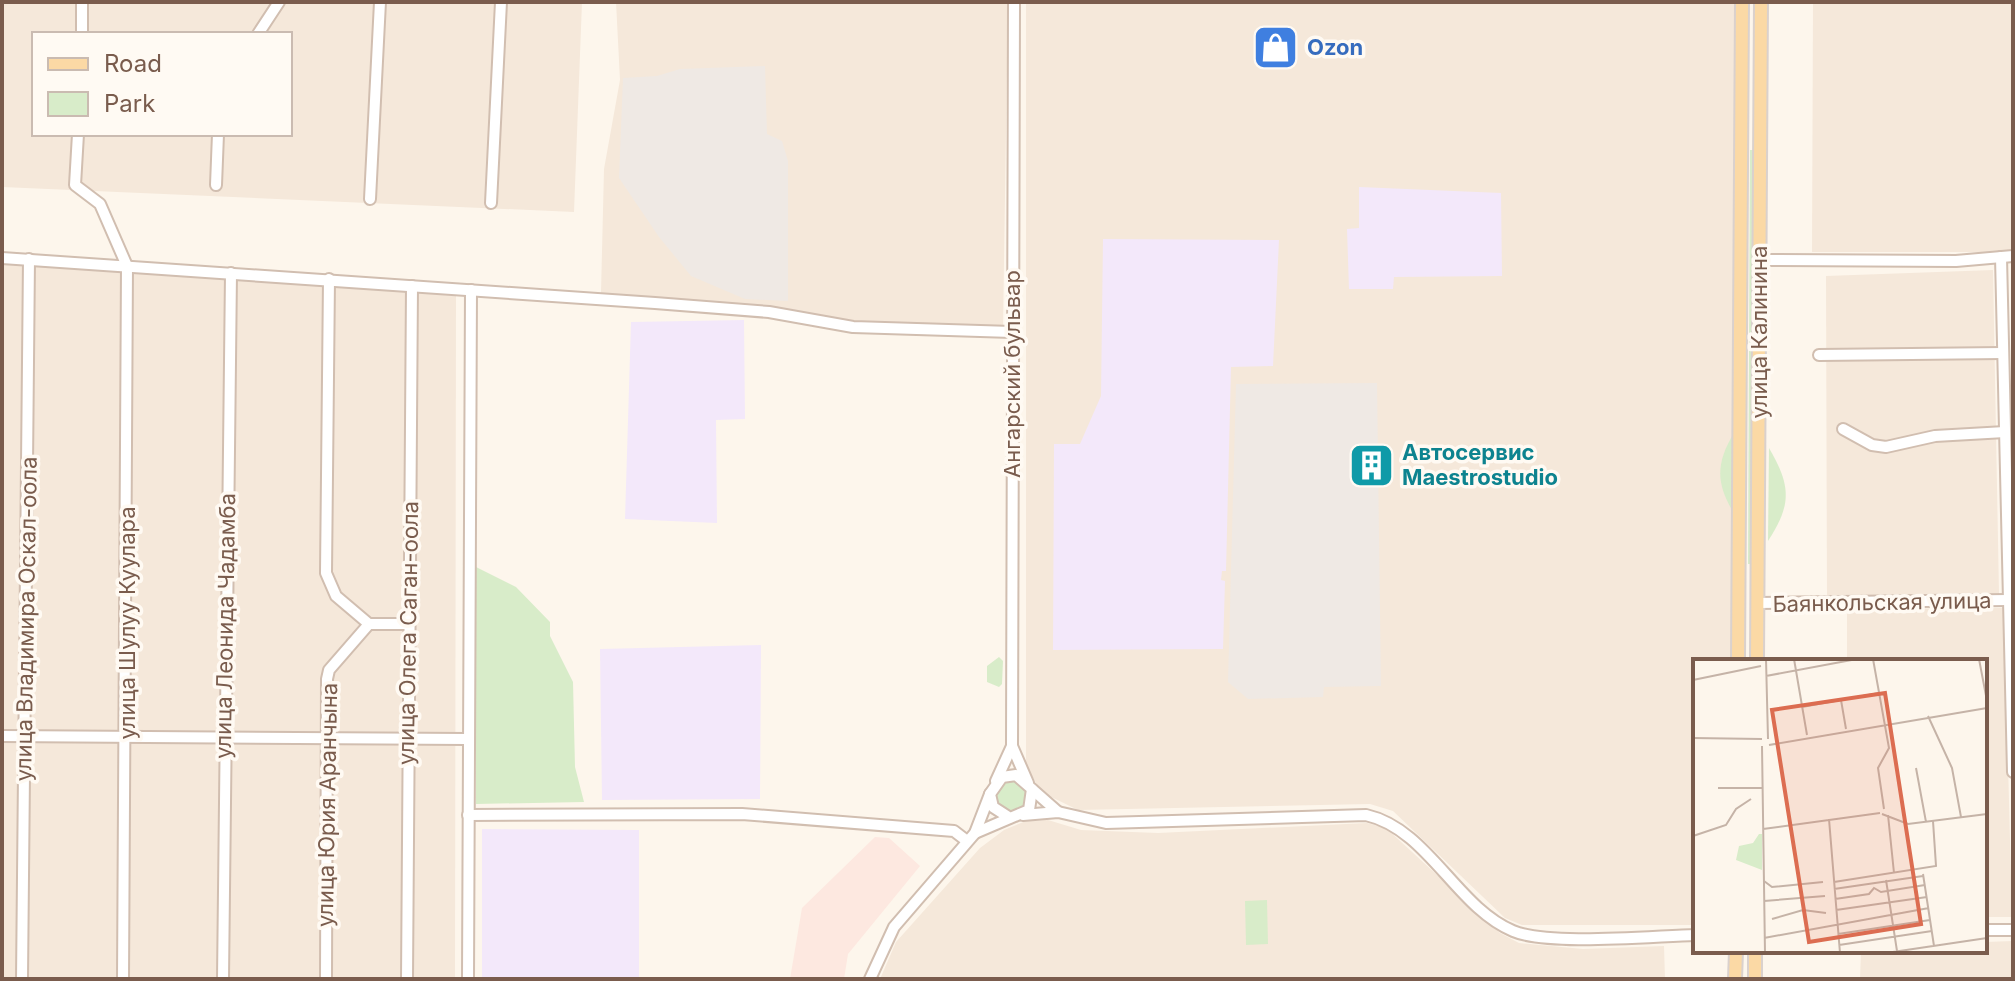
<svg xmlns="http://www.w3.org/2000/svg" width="2015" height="981" viewBox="0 0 2015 981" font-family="Inter,sans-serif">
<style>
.residential{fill:#f5e8da;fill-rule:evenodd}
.commercial{fill:#fde8e0}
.industrial{fill:#efe9e4}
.education{fill:#f3e8fa}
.green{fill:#d8ecc9}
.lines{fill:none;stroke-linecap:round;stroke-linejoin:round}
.minor-casing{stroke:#d1beb0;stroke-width:14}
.major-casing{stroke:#dad1cd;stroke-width:16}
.minor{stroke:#fff;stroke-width:10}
.major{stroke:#fbd9a5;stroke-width:12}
.labels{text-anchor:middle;stroke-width:7;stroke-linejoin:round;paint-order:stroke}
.shop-label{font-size:22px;font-weight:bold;fill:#366cbe;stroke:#fffaf3;text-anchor:start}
.street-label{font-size:22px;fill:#7a5c4d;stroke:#fffaf3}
.culture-label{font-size:22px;font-weight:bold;fill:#0d838f;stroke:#fffaf3;text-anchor:start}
.inset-road{fill:none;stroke:#c5b3a7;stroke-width:2}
.view{fill:#dc6d51;fill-opacity:0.15;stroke:#dc6d51;stroke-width:4}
.inset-edge{fill:none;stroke:#7a5c4d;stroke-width:4}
</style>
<rect width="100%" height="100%" fill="#fdf6ec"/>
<g class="residential">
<path d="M2 2H582L574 212 2 187ZM34 34H290V134H34Z"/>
<polygon points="616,2 1008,2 1003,327 879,323 826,319 774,308 601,293 604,169 620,80"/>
<polygon points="1026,2 1736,2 1732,661 1695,661 1695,925 1522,925 1505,918 1393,811 1370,804 1078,810 1041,792 1026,765"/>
<polygon points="1813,2 2013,2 2013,252 1812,252"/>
<polygon points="2,261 456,296 455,979 2,979"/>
<polygon points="1993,270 1999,594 1827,596 1826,276"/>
<polygon points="2004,608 2012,917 1985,917 1985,661 1847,661 1847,609"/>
<polygon points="1048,820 1081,830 1158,833 1367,823 1386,828 1500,933 1519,943 1583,949 1664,946 1665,979 880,979 896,942 980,848 1004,830 1026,821"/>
<polygon points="2013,941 2013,979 1860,979 1861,951 1985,951 1985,942"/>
</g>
<polygon class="commercial" points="875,837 889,838 920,866 848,954 844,979 790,979 802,908"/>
<g class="industrial">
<polygon points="765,66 767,134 782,141 788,161 788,301 745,299 691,276 659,237 619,178 623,78 657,76 680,69"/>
<polygon points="1377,383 1381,686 1324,687 1323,697 1248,699 1228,682 1236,384"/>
</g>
<g class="education">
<polygon points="1359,187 1501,193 1502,276 1394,277 1393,289 1349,289 1347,229 1359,228"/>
<polygon points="1103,239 1279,240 1273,366 1231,367 1226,571 1222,571 1221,580 1225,581 1223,649 1053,650 1054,444 1080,444 1101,396"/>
<polygon points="744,320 745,419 716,420 717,523 625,519 631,322"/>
<polygon points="761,645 760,799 602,800 600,649"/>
<polygon points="482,829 639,830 639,979 482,979"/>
</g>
<g class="green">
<polygon points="1750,150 1757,150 1755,564 1748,564"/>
<path d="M1734 433 1735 515C1716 485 1715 464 1734 433Z"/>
<path d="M1769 448C1791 486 1792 504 1768 541Z"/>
<polygon points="476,567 516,587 550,622 550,636 573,682 575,767 584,802 476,804"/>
<polygon points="999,657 1003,661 1002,684 999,687 987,682 987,666"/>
<polygon points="1012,779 1027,788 1027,805 1013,815 998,808 994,792 1001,782"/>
<polygon points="1267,900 1268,944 1246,945 1245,901"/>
</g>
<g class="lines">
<defs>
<g id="minor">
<polyline points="82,2 82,34"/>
<polyline points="1014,2 1012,746 1028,783"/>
<polyline points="258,34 279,2"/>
<polyline points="78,134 75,185 100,204 127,266 123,979"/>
<polyline points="216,185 218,134"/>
<polyline points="370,199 380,2"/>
<polyline points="491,203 501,2"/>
<polyline points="2001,257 2013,772"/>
<polyline points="2,258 655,303 769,312 853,327 1012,332"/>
<polyline points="1759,260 1956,261 2013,256"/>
<polyline points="1819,355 2003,353"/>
<polyline points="1843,429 1872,445 1886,447 1935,436 2005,432"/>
<polyline points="1757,603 2008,600"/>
<polyline points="369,624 408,624"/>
<polyline points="2,736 467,739"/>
<polyline points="996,781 1012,746"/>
<polyline points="1033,790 1058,812"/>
<polyline points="468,815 742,814 954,831 967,841"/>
<path d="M1023 815 1058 812 1106 823 1366 815C1428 829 1456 907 1513 931 1547 946 1653 936 1695 935"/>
<polyline points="975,833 1029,810 1032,789 1016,775 1002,777 990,794 993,807 1010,818"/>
<polyline points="1985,930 2013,930"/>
<polyline points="22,979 29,259"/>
<polyline points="223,979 231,273"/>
<polyline points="326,979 327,679 329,670 369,624 336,596 326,573 329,279"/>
<polyline points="407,979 412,286"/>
<polyline points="468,979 471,290"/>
<polyline points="870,979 894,927 975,833 990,794"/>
</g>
<g id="major">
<polyline points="1738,661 1742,2"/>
<polyline points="1757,661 1761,2"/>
<polyline points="1735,979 1736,951"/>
<polyline points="1755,979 1755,951"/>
</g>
</defs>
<use href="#minor" class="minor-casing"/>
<use href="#major" class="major-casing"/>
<use href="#minor" class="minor"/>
<use href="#major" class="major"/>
</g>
<defs>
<symbol id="shop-square" viewBox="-11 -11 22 22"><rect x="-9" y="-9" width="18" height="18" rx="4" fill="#3f7fe0" stroke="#fffaf3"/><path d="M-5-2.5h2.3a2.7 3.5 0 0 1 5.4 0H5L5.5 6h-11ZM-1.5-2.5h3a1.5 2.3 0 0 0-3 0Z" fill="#fff"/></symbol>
<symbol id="building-square" viewBox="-11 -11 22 22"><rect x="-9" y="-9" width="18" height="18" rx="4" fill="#0f9aa8" stroke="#fffaf3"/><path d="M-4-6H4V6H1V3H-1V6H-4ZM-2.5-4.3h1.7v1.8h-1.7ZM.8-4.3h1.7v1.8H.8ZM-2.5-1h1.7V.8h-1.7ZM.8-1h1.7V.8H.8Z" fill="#fff"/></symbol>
</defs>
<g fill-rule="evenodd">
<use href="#shop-square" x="1250" y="22" width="51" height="51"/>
<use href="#building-square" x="1346" y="440" width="51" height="51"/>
</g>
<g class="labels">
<g class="shop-label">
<text x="1307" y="55">Ozon</text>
</g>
<g class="street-label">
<text transform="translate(1759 332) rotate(-90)" y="8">улица Калинина</text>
<text transform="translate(1012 374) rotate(-90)" y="8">Ангарский бульвар</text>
<text transform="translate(1882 602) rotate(-1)" y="8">Баянкольская улица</text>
<text transform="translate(26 619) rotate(-89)" y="8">улица Владимира Оскал-оола</text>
<text transform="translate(127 623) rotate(-90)" y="8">улица Шулуу Куулара</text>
<text transform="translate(225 626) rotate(-89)" y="8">улица Леонида Чадамба</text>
<text transform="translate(408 633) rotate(-89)" y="8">улица Олега Саган-оола</text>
<text transform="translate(327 805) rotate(-89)" y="8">улица Юрия Аранчына</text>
</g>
<g class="culture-label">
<text x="1402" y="460">Автосервис<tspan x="1402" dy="25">Maestrostudio</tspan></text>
</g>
</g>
<g transform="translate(1693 659)">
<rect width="294" height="294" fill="#fdf6ec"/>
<path d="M66 175H69V211L43 201 46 187 60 184Z" fill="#d8ecc9"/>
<path class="inset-road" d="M73 0 75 80M101 0 114 76M180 0 196 89 185 109 191 150M286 0 294 42M73 17 164 0M0 21 68 7M148 41 153 70M109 48 186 34M235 57 259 109 268 158M0 79 69 80M76 86 294 49M69 87 72 294M223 109 233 163M25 129H70M189 155 215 165 294 155M195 156 201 214M136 160 147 294M70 170 187 154M0 177 33 166 43 150 58 140M230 215 241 287M193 221 204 292M71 222 79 228 130 223M141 223 243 207 240 162M141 230 230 217M142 240 176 235 181 229 188 233 232 226M71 242 132 237M143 251 234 238M79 260 110 251 133 254M145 275 237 261M71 279 236 249M146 286 239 272M193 294 294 279"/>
<path class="view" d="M192 34 228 265 116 283 79 51Z"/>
<rect width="294" height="294" class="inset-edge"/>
</g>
<rect width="2015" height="981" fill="none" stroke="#7a5c4d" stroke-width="8"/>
<rect x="32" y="32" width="260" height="104" fill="#fffaf3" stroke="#cabbb1" stroke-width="2"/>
<rect x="48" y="58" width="40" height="12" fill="#fbd9a5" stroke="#cabbb1" stroke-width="2"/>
<text x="104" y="72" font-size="24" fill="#7a5c4d">Road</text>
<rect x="48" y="92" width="40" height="24" fill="#d8ecc9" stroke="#cabbb1" stroke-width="2"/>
<text x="104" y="112" font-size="24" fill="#7a5c4d">Park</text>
</svg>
